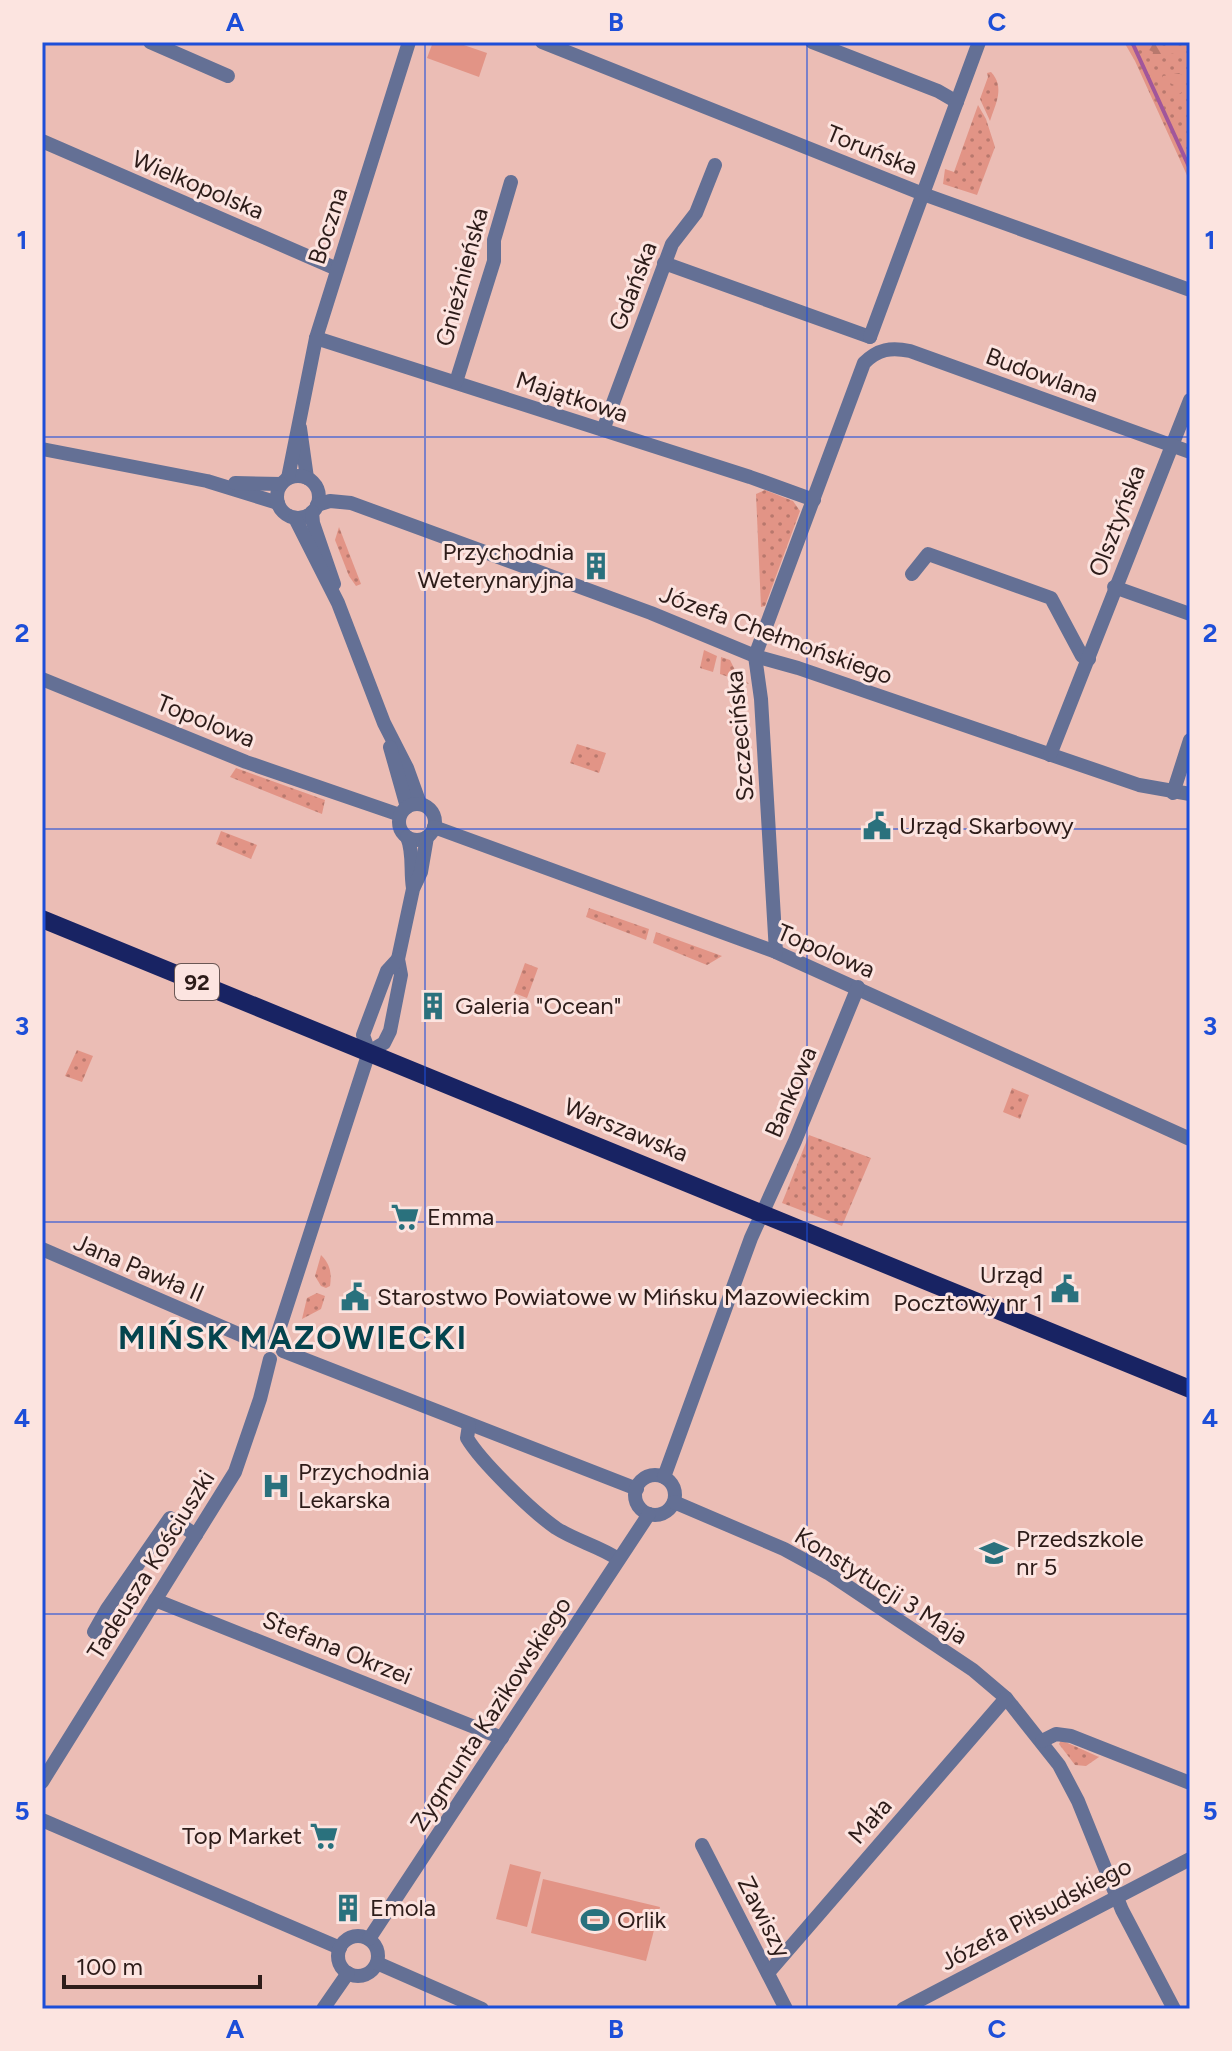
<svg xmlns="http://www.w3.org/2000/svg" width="1232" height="2051" viewBox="0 0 1232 2051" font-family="Figtree,sans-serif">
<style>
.grass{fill:url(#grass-dots)}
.forest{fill:url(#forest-firs)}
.pitch{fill:#e29486}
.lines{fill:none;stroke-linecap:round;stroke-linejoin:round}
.stream{stroke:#a1569b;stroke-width:4}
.minor{stroke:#647095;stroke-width:14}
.major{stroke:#182363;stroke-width:18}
.grid{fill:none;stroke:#1d4ed8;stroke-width:2;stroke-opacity:0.55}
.labels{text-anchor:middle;stroke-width:6;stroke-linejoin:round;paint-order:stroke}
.shield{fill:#fce4e0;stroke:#6b5855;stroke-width:2}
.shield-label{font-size:22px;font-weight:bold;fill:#2d1c19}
.street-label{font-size:24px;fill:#2d1c19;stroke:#fce4e0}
.poi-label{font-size:24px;fill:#2d1c19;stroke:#fce4e0;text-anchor:start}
.district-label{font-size:32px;font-weight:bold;letter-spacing:2px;fill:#04444e;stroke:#fce4e0}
.neatline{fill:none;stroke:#1d4ed8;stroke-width:3}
.grid-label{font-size:26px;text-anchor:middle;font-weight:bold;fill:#1d4ed8}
</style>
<defs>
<pattern id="grass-dots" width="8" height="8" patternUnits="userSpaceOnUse" patternTransform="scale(2)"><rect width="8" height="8" fill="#e29486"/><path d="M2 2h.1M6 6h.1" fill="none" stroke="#b8786d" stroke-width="1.8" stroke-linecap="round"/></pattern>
<pattern id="forest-firs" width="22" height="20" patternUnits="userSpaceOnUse" patternTransform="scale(2)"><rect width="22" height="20" fill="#e29486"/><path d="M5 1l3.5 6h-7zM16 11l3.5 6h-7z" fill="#b8786d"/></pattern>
</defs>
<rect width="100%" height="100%" fill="#ebbdb5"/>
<g class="grass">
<polygon points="1124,42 1190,42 1190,182 1135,61"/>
<path d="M991 72C1005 87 996 103 990 121L980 99 988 77 987 73Z"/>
<polygon points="978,105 986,119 995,147 977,195 943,184 945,169 954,172"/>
<polygon points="765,490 793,501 800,511 765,606 761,607 756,494"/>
<polygon points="339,527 361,584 356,586 349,576 335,540"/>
<polygon points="704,650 717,656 713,672 700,668"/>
<polygon points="721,657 730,660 735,670 749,684 720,674"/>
<polygon points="577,744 606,753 599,773 570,763"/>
<polygon points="236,768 325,800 322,814 230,777"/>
<polygon points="221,831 257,845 251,859 216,844"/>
<polygon points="589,908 649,929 646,940 586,917"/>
<polygon points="656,932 722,956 707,965 653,943"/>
<polygon points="525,963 538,968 527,998 514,993"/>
<polygon points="77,1050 93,1056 82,1082 65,1076"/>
<polygon points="1012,1088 1029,1095 1020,1119 1003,1112"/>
<polygon points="809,1135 871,1158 842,1226 782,1203"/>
<path d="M321 1255C330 1264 332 1273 330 1286L326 1288 321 1286 315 1276Z"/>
<polygon points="317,1293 325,1296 321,1309 302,1319 307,1298"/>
<polygon points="1061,1740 1099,1757 1086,1766 1075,1765 1059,1744"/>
</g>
<g class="forest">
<polygon points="1144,42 1156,42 1160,49 1178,47 1181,52 1164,55 1161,62 1155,62 1152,58 1153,52 1143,47"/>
<polygon points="1179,73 1183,76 1184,91 1175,96 1174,85 1162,79 1163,76"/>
</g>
<g class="pitch">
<polygon points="433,42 455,42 487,53 479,77 427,58"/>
<polygon points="510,1864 541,1872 527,1927 496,1919"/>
<polygon points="543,1879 660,1907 646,1961 531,1933"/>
</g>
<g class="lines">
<polyline class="stream" points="1132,42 1190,169"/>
<g class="minor">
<polyline points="150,42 228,76"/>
<polyline points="542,42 923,194 1190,290"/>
<polyline points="812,42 938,91 957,102"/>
<polyline points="42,141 337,269"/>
<polyline points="664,263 870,337"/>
<polyline points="870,337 979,42"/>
<polyline points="316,338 750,477 814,500"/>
<polyline points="456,382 494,261 494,240 511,182"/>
<polyline points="300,428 307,478"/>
<polyline points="603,430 672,244 696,213 715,165"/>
<polyline points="42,449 207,481 278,503"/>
<circle cx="298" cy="497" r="21"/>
<polyline points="288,478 316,338 409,42"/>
<polyline points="235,483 281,484"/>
<polyline points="317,505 330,501 351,503 651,613 755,656 798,668 1139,785 1190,794"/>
<polyline points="312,512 313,523 334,584"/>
<polyline points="295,518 338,603 384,723 407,768 420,804"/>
<polyline points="912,574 928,554 1051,598 1082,656 1089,659"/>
<polyline points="1114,587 1190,614"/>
<polyline points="42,679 246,762 400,815"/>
<polyline points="390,747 407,807"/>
<polyline points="1050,755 1190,400"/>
<polyline points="1173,793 1190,740"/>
<circle cx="417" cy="822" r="18"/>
<polyline points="434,827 776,952 1190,1139"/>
<path d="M407 837C414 853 410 871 413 888"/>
<path d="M776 952 761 699 755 656 864 363C878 349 891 347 910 351L1190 452"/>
<polyline points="369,1052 384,1043 390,1031 401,975 398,959 413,889 421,872 427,837"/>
<polyline points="369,1052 363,1035 387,971 398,959"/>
<polyline points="42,1249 264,1345"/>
<polyline points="276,1339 369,1052"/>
<polyline points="283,1351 637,1489"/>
<path d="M469 1425 467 1438C481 1462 533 1512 556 1528 576 1541 599 1546 618 1559"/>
<circle cx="655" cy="1495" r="20"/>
<polyline points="664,1477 751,1238 795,1141 858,987"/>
<polyline points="674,1502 784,1549 828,1573 973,1670 1006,1698 1059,1765 1078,1801 1122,1910 1174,2009"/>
<polyline points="155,1600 502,1738"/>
<polyline points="94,1632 107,1609 170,1518 196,1535"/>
<polyline points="1042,1741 1056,1734 1071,1736 1190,1783"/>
<polyline points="42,1782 235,1472 260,1399 270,1359"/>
<polyline points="42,1820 340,1948"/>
<polyline points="702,1845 786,2009"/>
<circle cx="358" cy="1956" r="20"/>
<polyline points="369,1939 649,1514"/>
<polyline points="377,1963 482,2009"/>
<polyline points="768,1973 1006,1698"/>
<polyline points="323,2009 348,1973"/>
<polyline points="903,2009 1190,1859"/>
</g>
<polyline class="major" points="42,919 1190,1389"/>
</g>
<path class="grid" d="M425 42V2009M807 42V2009M42 437H1190M42 829H1190M42 1222H1190M42 1614H1190"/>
<defs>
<symbol id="building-bare" viewBox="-9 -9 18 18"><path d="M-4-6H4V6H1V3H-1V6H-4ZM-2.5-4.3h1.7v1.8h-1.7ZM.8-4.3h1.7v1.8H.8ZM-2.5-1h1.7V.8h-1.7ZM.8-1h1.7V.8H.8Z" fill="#2a717d" stroke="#fce4e0" stroke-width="2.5" paint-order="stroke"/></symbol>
<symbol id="civic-bare" viewBox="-9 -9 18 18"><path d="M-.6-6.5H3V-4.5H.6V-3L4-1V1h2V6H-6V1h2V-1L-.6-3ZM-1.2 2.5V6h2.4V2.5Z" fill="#2a717d" stroke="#fce4e0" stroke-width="2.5" paint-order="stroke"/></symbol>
<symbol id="supermarket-bare" viewBox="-9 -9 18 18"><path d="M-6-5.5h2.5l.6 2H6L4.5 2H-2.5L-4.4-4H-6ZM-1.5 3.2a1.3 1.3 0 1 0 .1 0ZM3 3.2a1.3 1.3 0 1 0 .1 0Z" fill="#2a717d" stroke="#fce4e0" stroke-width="2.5" paint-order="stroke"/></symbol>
<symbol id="hospital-bare" viewBox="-9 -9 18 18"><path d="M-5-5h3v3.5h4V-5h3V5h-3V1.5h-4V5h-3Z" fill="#2a717d" stroke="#fce4e0" stroke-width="2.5" paint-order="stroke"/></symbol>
<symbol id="school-bare" viewBox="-9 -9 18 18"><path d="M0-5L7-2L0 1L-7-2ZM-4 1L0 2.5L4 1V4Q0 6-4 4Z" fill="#2a717d" stroke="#fce4e0" stroke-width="2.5" paint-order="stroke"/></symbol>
<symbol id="stadium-bare" viewBox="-9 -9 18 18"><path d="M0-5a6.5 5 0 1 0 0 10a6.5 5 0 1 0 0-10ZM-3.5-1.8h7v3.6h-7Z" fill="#2a717d" stroke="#fce4e0" stroke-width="2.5" paint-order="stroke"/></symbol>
</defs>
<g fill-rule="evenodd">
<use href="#building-bare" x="576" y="546" width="40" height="40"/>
<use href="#civic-bare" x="857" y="806" width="40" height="40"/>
<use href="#building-bare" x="413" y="986" width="40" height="40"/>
<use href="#supermarket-bare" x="385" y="1197" width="40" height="40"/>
<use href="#civic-bare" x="1045" y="1269" width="40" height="40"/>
<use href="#civic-bare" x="335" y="1277" width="40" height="40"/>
<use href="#hospital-bare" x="256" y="1466" width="40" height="40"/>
<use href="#school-bare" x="974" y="1533" width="40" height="40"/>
<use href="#supermarket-bare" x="304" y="1816" width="40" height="40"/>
<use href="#building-bare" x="328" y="1888" width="40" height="40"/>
<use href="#stadium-bare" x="575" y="1900" width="40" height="40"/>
</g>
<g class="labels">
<rect class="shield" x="175" y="964" width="44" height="36" rx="6"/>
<g class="shield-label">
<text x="197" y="990">92</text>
</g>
<g class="street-label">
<text transform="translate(872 150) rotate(22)" y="8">Toruńska</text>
<text transform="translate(198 185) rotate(23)" y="8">Wielkopolska</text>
<text transform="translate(328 226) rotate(-72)" y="8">Boczna</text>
<text transform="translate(462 277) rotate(-75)" y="8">Gnieźnieńska</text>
<text transform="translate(633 286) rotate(-69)" y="8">Gdańska</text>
<text transform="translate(1042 375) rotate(20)" y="8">Budowlana</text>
<text transform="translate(572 397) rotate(18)" y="8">Majątkowa</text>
<text transform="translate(1117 521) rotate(-69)" y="8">Olsztyńska</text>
<text transform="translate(776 635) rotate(20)" y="8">Józefa Chełmońskiego</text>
<text transform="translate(206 721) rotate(22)" y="8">Topolowa</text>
<text transform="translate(740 736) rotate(-95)" y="8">Szczecińska</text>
<text transform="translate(826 951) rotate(23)" y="8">Topolowa</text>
<text transform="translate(791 1092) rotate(-67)" y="8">Bankowa</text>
<text transform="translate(626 1130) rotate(22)" y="8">Warszawska</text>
<text transform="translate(139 1268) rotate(23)" y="8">Jana Pawła II</text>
<text transform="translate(151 1565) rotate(-58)" y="8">Tadeusza Kościuszki</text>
<text transform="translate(881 1586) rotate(32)" y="8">Konstytucji 3 Maja</text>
<text transform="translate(337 1648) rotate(22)" y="8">Stefana Okrzei</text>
<text transform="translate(491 1714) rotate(-57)" y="8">Zygmunta Kazikowskiego</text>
<text transform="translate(870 1821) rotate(-49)" y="8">Mała</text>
<text transform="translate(1036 1914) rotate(-28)" y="8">Józefa Piłsudskiego</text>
<text transform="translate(764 1917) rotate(63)" y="8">Zawiszy</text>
</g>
<g class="poi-label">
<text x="574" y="560" text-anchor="end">Przychodnia<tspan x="574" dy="28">Weterynaryjna</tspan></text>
<text x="899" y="834">Urząd Skarbowy</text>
<text x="455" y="1014">Galeria "Ocean"</text>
<text x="427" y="1225">Emma</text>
<text x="1043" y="1283" text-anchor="end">Urząd<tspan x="1043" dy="28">Pocztowy nr 1</tspan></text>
<text x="377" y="1305">Starostwo Powiatowe w Mińsku Mazowieckim</text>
<text x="298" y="1480">Przychodnia<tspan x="298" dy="28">Lekarska</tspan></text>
<text x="1016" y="1547">Przedszkole<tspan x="1016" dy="28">nr 5</tspan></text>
<text x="302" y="1844" text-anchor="end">Top Market</text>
<text x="370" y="1916">Emola</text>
<text x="617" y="1928">Orlik</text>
</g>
<g class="district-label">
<text x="293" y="1349">MIŃSK MAZOWIECKI</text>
</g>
</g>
<rect width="1232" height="2051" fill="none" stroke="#fce4e0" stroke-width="88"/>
<path d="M64 1975v12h196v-12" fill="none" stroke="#2d1c19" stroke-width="4"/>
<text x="76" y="1975" font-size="24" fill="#2d1c19" stroke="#fce4e0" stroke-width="6" paint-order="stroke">100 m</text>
<rect x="44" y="44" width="1144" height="1963" class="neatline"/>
<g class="grid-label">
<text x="235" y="31">A</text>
<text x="616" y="31">B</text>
<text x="997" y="31">C</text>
<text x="22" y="249">1</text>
<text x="1210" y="249">1</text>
<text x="22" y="642">2</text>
<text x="1210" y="642">2</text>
<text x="22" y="1035">3</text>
<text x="1210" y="1035">3</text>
<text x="22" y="1427">4</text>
<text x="1210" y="1427">4</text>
<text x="22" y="1820">5</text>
<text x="1210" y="1820">5</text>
<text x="235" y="2038">A</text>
<text x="616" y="2038">B</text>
<text x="997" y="2038">C</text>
</g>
</svg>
